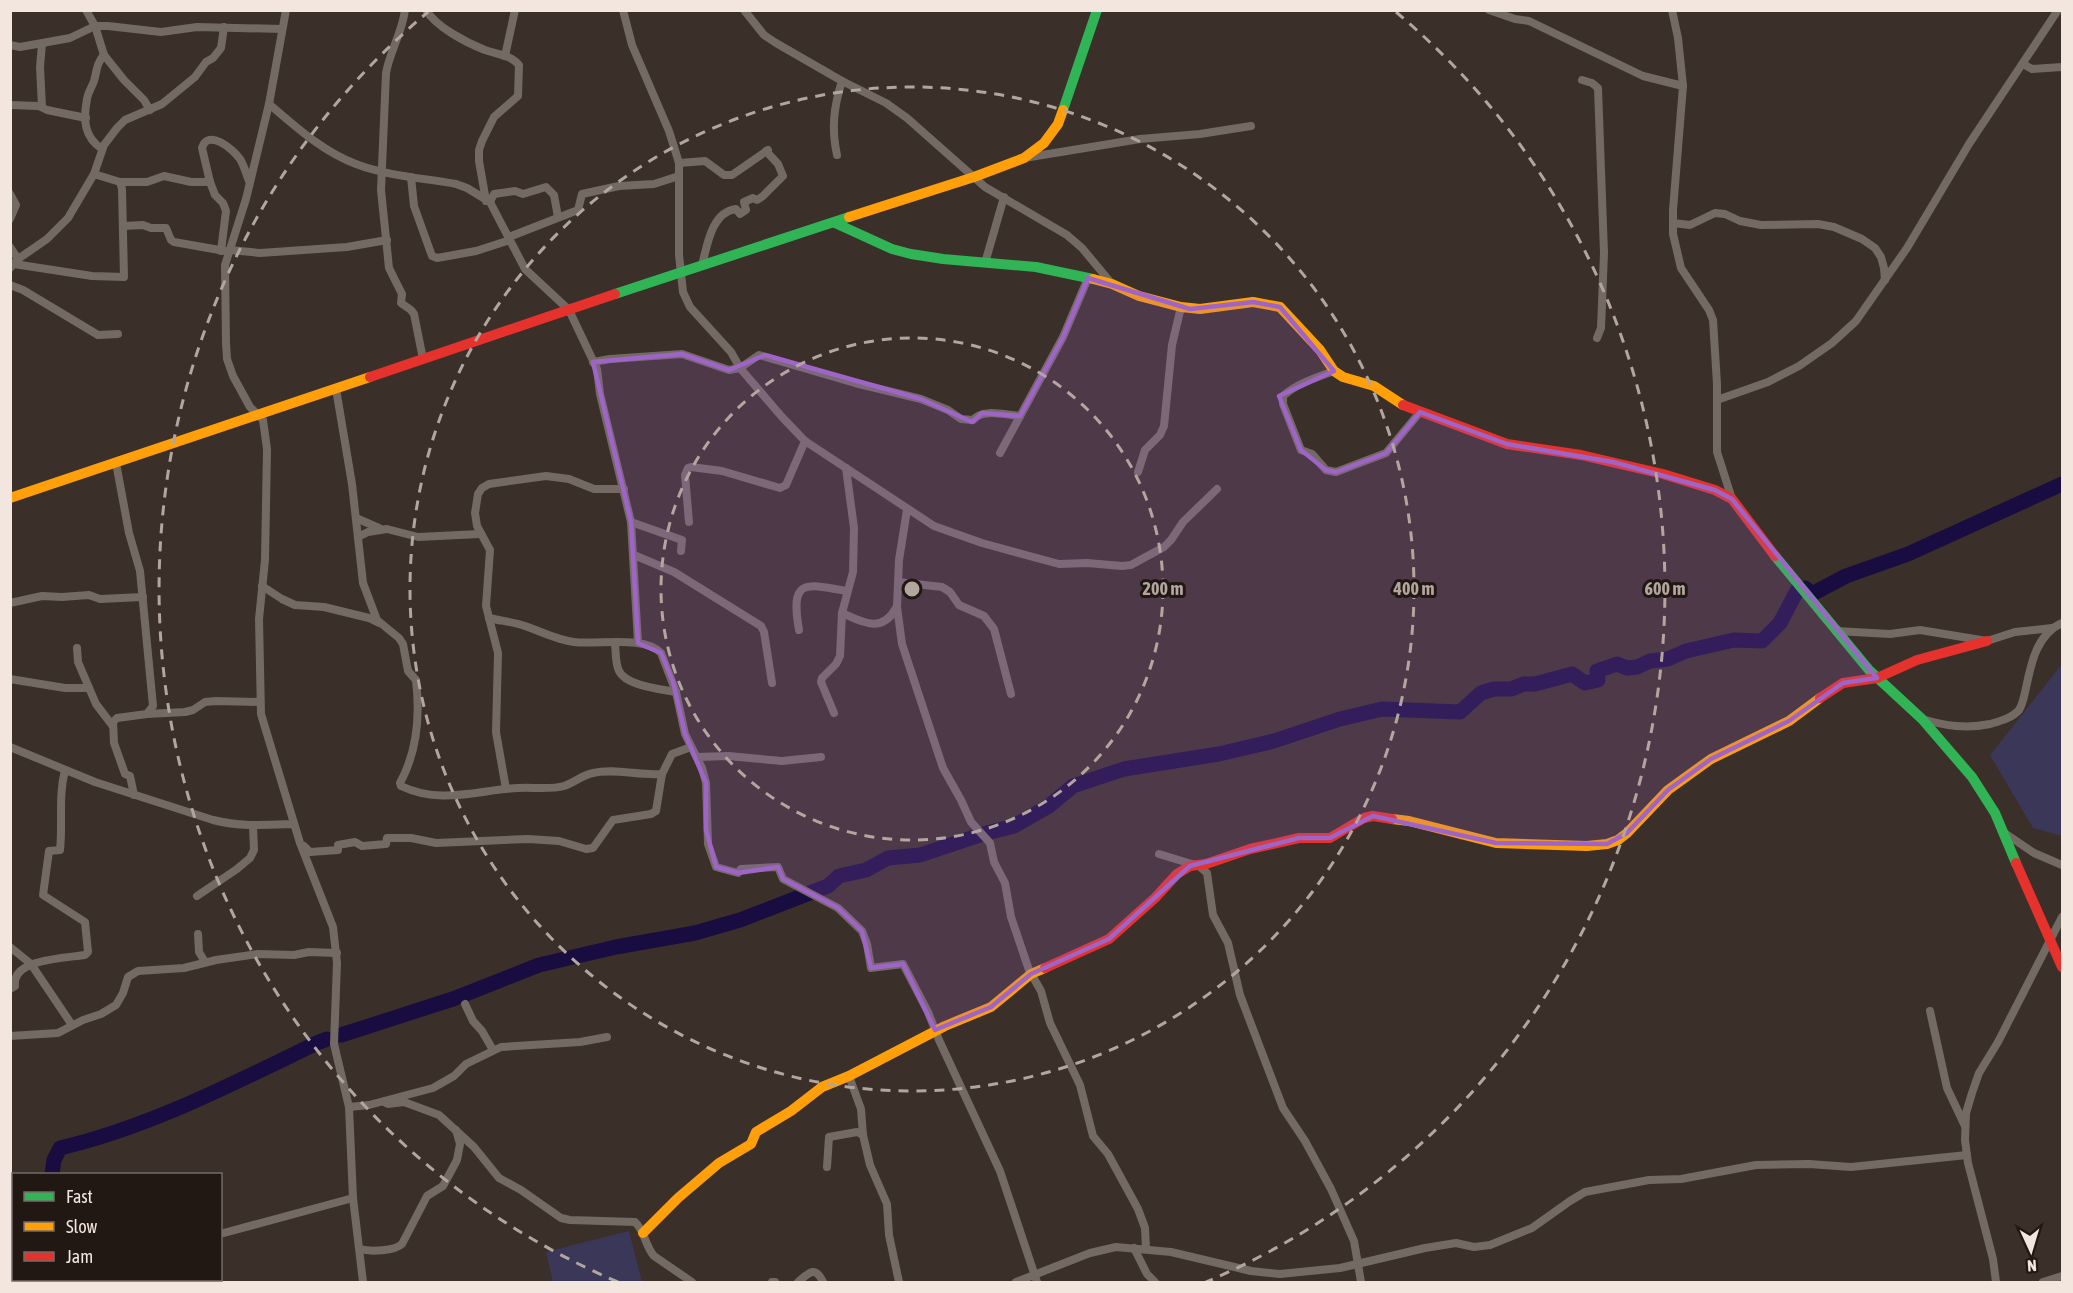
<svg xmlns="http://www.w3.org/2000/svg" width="2073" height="1293" viewBox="0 0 2073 1293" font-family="'Asap Condensed',sans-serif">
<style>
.green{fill:#3a3759}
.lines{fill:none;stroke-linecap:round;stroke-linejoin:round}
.river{stroke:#190c40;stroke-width:15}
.street{stroke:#736a64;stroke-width:8}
.fast{stroke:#30b455;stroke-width:10}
.slow{stroke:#ff9f0a;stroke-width:10}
.jam{stroke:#e5322d;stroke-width:10}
.marked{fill:#9f64c8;fill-opacity:0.2;stroke:#9f64c8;stroke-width:4.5;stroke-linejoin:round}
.ring{fill:none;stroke:#b2a69f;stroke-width:3;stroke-dasharray:10 8}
.centre{fill:#b2a69f;stroke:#211813;stroke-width:3}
.ring-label{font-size:18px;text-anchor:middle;font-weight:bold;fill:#b2a69f;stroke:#211813;stroke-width:6;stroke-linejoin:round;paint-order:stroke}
</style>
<rect width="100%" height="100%" fill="#3a2f29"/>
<g class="green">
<polygon points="2062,664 2062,836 2033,828 1990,755"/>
<polygon points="629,1231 642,1282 553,1282 546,1252"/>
</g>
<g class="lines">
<g class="river">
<polyline points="1805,588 1812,594 1846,576 1908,554 2062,484"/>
<polyline points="341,1035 453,999 539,965 616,947 695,933 740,920 828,886 839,876 866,870 888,858 920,855 983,834 1014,826 1049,806 1073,786 1124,769 1219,754 1274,741 1340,719 1382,709 1460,712 1481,693 1494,689 1511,689 1524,684 1535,684 1572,674 1585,683 1598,680 1597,671 1617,664 1627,668 1637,667 1650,661 1668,659 1686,651 1734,640 1762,641 1780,623 1798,589"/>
<path d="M52 1174 54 1160 60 1148C150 1127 234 1083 317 1043L327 1039"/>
<polyline points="10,1196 14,1196"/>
</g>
<g class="street">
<polyline points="86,10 95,26 104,55 124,80 144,100 150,110"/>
<polyline points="286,10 269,104 246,199 225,265 226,343 227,359 233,376 250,407 263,420 267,449 265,560 259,619 261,714 300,843 333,927 337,963 334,1044 349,1107 353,1198 363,1282"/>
<path d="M405 10C402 33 390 51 386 73L381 190 389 268 402 294 401 303 411 310 414 314 423 359"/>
<path d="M426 10C436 27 467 43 485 50 496 54 511 55 519 65L518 96 494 117 482 141 479 150V161L486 201"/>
<polyline points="623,10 632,45 669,131 679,163 679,255 683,292 690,307 731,352 740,368 782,417 805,441 934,526 982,543 1059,564 1087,563 1122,566 1131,565 1164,547 1171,540 1183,522 1217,489"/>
<polyline points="744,10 764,35 776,43 842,81 886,103 907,118 985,187 1067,235 1082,248 1112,284"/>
<polyline points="1489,10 1515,19 1529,21 1643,76 1683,86"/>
<polyline points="1672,10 1678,38 1683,86 1673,210 1673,234 1681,268 1709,310 1713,320 1717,384 1717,452 1732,499"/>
<polyline points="10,45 20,47 70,38 95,26 108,26 161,32 197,27 282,29"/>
<polyline points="505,56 515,10"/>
<polyline points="2023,64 2032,69 2062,67"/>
<polyline points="1582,80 1592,83 1598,88 1604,253 1601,328 1597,338"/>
<path d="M269 104C295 126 323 152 356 164 387 176 423 178 456 184L467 188 490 202 525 269 569 310 597 369 600 394 631 522 638 643"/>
<polyline points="10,105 39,106 47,110 86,118"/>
<polyline points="42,107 40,67 42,44"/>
<path d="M102 149C84 137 83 120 87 99 88 92 92 87 94 81 97 71 96 64 104 55"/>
<path d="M837 155C831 128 834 106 842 81"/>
<polyline points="1024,158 1140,139 1200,134 1251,126"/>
<polyline points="679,163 705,161 724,175 732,175 768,150"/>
<polyline points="411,177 414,206 432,256 437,258 476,251 510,240"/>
<polyline points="120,182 147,182 164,176 191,182 210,182"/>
<polyline points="10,194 16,205 10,219"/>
<polyline points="490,202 494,194 515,191 523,194 546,187 554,195 558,217"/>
<polyline points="1673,223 1690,225 1715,213 1725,214 1740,221 1761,225 1818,224 1834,227 1862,239 1875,248 1881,257 1884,268 1885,280"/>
<polyline points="123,226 143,225 151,228 166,228 171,240 174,242 225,251"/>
<polyline points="509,237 578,210 582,194 619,186 654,184 679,176"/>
<polyline points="10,247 18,259"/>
<polyline points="230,250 260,253 347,247 387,240"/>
<path d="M221 251 226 211 223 203 215 195 210 182 202 148C208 128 233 149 240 159 244 165 246 174 249 181"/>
<polyline points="985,263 1004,197"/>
<polyline points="14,264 92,276 124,277 122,189 120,182 94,174"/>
<path d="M702 265C707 247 711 212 736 209L740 214 746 210 744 202 753 198 757 200 763 196 783 176 778 164 766 151"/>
<polyline points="10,268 18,259 47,239 68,218 94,174 104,145 117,128 125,120 162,104 195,77 206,62 213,58 221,48 224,27"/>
<polyline points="10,285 23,290 98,335 118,334"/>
<path d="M593 362 610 359 682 354 729 370 740 368 759 355 855 383 921 399 948 410 961 419 973 420C982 408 1006 415 1020 416"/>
<path d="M1334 371C1317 377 1296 384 1283 396V404L1301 450 1312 454 1326 470 1336 472 1386 453 1420 412"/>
<path d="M336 389 352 484 363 583 377 620 399 638 403 644 408 671 416 680C420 714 417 752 400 783L401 786C440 805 478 790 518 788 533 787 550 790 564 786 574 783 582 775 593 773 616 768 639 776 662 774"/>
<polyline points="1717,400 1768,382 1799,366 1832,343 1856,321 1907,248 1969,144 2058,10"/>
<polyline points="1000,453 1063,337 1088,278"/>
<polyline points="116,463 129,533 140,571 153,706 147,714 117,718 113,722 114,743 125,774 130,776 134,795"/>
<polyline points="1138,472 1145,450 1160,435 1164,426 1172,345 1181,307"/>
<polyline points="907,510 899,560 897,607 902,644 943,768 961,800 971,822 990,843 994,862 1005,883 1011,917 1029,970 1041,991 1050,1023 1080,1085 1093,1136 1108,1154 1138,1209 1145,1228 1146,1249"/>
<polyline points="356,518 379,528"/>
<polyline points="631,522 682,540 681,551"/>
<polyline points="689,522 685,475 688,468 691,467 722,471 780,488 786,485 805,441"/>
<polyline points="358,537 368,532 387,529 418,537 480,534"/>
<polyline points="634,555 674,572 761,626 764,632 772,683"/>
<polyline points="898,582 942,587 950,592 959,605 984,616 994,629 1011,694"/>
<polyline points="262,586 282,599 295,605 324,607 369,618 379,623"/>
<polyline points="10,603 42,596 62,597 89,595 100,599 143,597"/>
<path d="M842 613C862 622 882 634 896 608"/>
<path d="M489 618C501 621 514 622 525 626 542 632 557 640 574 642 598 645 644 635 661 653L676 692 685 734 702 768 706 783 708 844 716 867 738 873 741 869 778 867 783 879 838 908 862 931 867 944 871 968 903 964 928 1012 939 1040 1000 1171 1037 1282"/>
<path d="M799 630C790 579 804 583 847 591"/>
<polyline points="1836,631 1890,634 1920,630 1987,641 2015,632 2052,628"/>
<path d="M615 643C616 652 615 663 619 671 626 686 661 689 676 692"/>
<polyline points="77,648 78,662 96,704 112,725"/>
<polyline points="10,679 65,688 89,688"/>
<polyline points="834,713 821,682 822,678 836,664 840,656 842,613 853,572 854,528 846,468"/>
<polyline points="147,714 185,712 193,710 205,702 216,701 260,702"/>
<path d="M1922 719C1946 726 1966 729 1990 724 2000 721 2012 718 2019 710 2023 704 2024 696 2026 688 2031 663 2037 634 2062 623"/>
<path d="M10 747 95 782 213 820C241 827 266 825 294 824"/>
<polyline points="697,757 728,756 782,761 821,757"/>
<polyline points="506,789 496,732 498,653 486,606 490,550 477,526 475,513 478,494 482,488 489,484 546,476 569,479 594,489 624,489"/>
<polyline points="2006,834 2034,853 2062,865"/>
<polyline points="304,846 310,852 338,850 338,845 355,842 362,846 386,844 387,838 411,838 436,843 528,839 559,841 586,849 593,848 613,820 651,814 656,811 662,774 672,754 691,747"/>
<polyline points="1159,854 1195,865"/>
<polyline points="1199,866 1207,873 1213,915 1228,943 1240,995 1267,1066 1283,1108 1305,1141 1331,1189 1354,1241 1361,1282"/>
<polyline points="197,896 237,869 250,858 254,850 253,826"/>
<polyline points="198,934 199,952 205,962"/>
<polyline points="10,947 31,964 72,1025"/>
<path d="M10 989 15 986C11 959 66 958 85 955L88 952 85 922 43 895 49 851 60 850C63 823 58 797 65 770"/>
<polyline points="465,1004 473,1021 482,1031 493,1050"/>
<polyline points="1930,1011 1947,1088 1965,1126"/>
<polyline points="10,1036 58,1033 83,1020 101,1014 116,1005 123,993 128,977 138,971 184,968 216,960 258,954 294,955 309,952 337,953"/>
<polyline points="849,1076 861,1109 863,1135"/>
<path d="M384 1102 388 1104 404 1102 439 1115 474 1147 499 1178 521 1190 561 1218 570 1220 635 1222C645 1231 645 1246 654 1256L692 1282"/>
<polyline points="349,1107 369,1105 433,1088 454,1076 466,1064 501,1047 580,1042 607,1037"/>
<polyline points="827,1167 829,1137 857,1132 863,1135 870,1165 887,1204 889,1235 899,1282"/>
<polyline points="220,1234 353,1198"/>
<polyline points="1134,1248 1147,1274 1155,1282"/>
<path d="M360 1249C370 1252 395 1251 402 1244L427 1196 443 1186 457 1160 460 1144 456 1130"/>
<polyline points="134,1282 146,1280"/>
<polyline points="772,1282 775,1282"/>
<path d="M798 1282C809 1273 815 1265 823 1282"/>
<polyline points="1016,1282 1090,1253 1116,1247 1171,1252 1251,1271 1280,1274 1340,1268 1425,1248 1456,1243 1474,1247 1490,1245 1532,1228 1570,1201 1585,1192 1649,1180 1681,1179 1756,1165 1809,1164 1851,1167 1967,1155"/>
<polyline points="1996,1282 1993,1259 1968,1163 1965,1140 1966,1113 1972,1093 1979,1073 1998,1042 2062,917"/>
<polyline points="2043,1282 2062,1276"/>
</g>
<g class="fast">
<polyline points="1063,110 1097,10"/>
<polyline points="835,223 892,249 911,254 943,259 1036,267 1093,279"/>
<polyline points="615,294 849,217"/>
<polyline points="1775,556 1869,670 1922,719 1972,777 1995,813 2016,863"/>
</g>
<g class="slow">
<polyline points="849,217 974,177 1024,158 1044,143 1058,124 1063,110"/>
<polyline points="1093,279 1112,284 1139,296 1181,307 1200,309 1253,302 1280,307 1320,350 1334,371 1343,377 1374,386 1403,405"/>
<polyline points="10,498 370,377"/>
<polyline points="1392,819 1409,821 1496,843 1587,846 1607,844 1618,840 1627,833 1668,790 1711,759 1789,721 1820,698"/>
<polyline points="643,1233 678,1198 719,1163 751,1144 756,1132 791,1111 822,1087 849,1076 945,1026 991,1007 1031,974 1045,968"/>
</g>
<g class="jam">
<polyline points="370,377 615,294"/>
<polyline points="1403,405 1507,444 1581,455 1663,474 1715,490 1732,499 1775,556"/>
<polyline points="1820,698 1843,683 1877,678 1917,660 1987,641"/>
<polyline points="2016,863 2062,967"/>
<polyline points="1045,968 1109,939 1155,898 1177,874 1190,866 1206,864 1250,849 1299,838 1330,838 1364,818 1373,816 1392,819"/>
</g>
</g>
<path class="marked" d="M1088 278 1190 309 1253 302 1280 307 1334 371 1279 396 1301 450 1326 470 1336 472 1386 453 1420 412 1507 444 1613 462 1715 490 1732 499 1877 678 1843 683 1789 721 1711 759 1668 790 1627 833 1607 844 1496 843 1373 816 1330 838H1299L1190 866 1109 939 1031 974 991 1007 935 1030 903 964 871 968 862 931 838 908 783 879 778 867 738 873 716 867 706 830V783L685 734 673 682 661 653 638 643 631 522 593 362 682 354 729 370 765 355 921 399 972 422 982 413 1020 416 1063 337Z"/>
<g class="ring">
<circle cx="912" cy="589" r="251"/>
<circle cx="912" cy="589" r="502"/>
<path d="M618 1282A753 753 0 0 1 428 12M1396 12A753 753 0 0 1 1206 1282"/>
</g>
<circle cx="912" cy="589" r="9" class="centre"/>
<g class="ring-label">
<text x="1163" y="595">200 m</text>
<text x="1414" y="595">400 m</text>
<text x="1665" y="595">600 m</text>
</g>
<rect width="2073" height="1293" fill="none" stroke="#f3e6de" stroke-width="24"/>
<rect x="12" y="1173" width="210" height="108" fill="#211813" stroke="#756a64" stroke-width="1.5"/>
<rect x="24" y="1192" width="30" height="9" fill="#30b455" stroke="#756a64" stroke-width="1.5"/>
<text x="66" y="1203" font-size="18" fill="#f3e6de">Fast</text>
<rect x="24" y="1222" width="30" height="9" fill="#ff9f0a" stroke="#756a64" stroke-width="1.5"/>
<text x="66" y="1233" font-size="18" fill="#f3e6de">Slow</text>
<rect x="24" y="1252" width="30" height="9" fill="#e5322d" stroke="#756a64" stroke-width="1.5"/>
<text x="66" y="1263" font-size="18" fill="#f3e6de">Jam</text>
<g transform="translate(2031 1251) rotate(176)" stroke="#211813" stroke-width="4.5" paint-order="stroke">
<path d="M0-4.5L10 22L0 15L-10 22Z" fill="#f3e6de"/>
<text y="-9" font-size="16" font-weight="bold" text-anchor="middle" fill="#f3e6de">N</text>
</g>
</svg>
